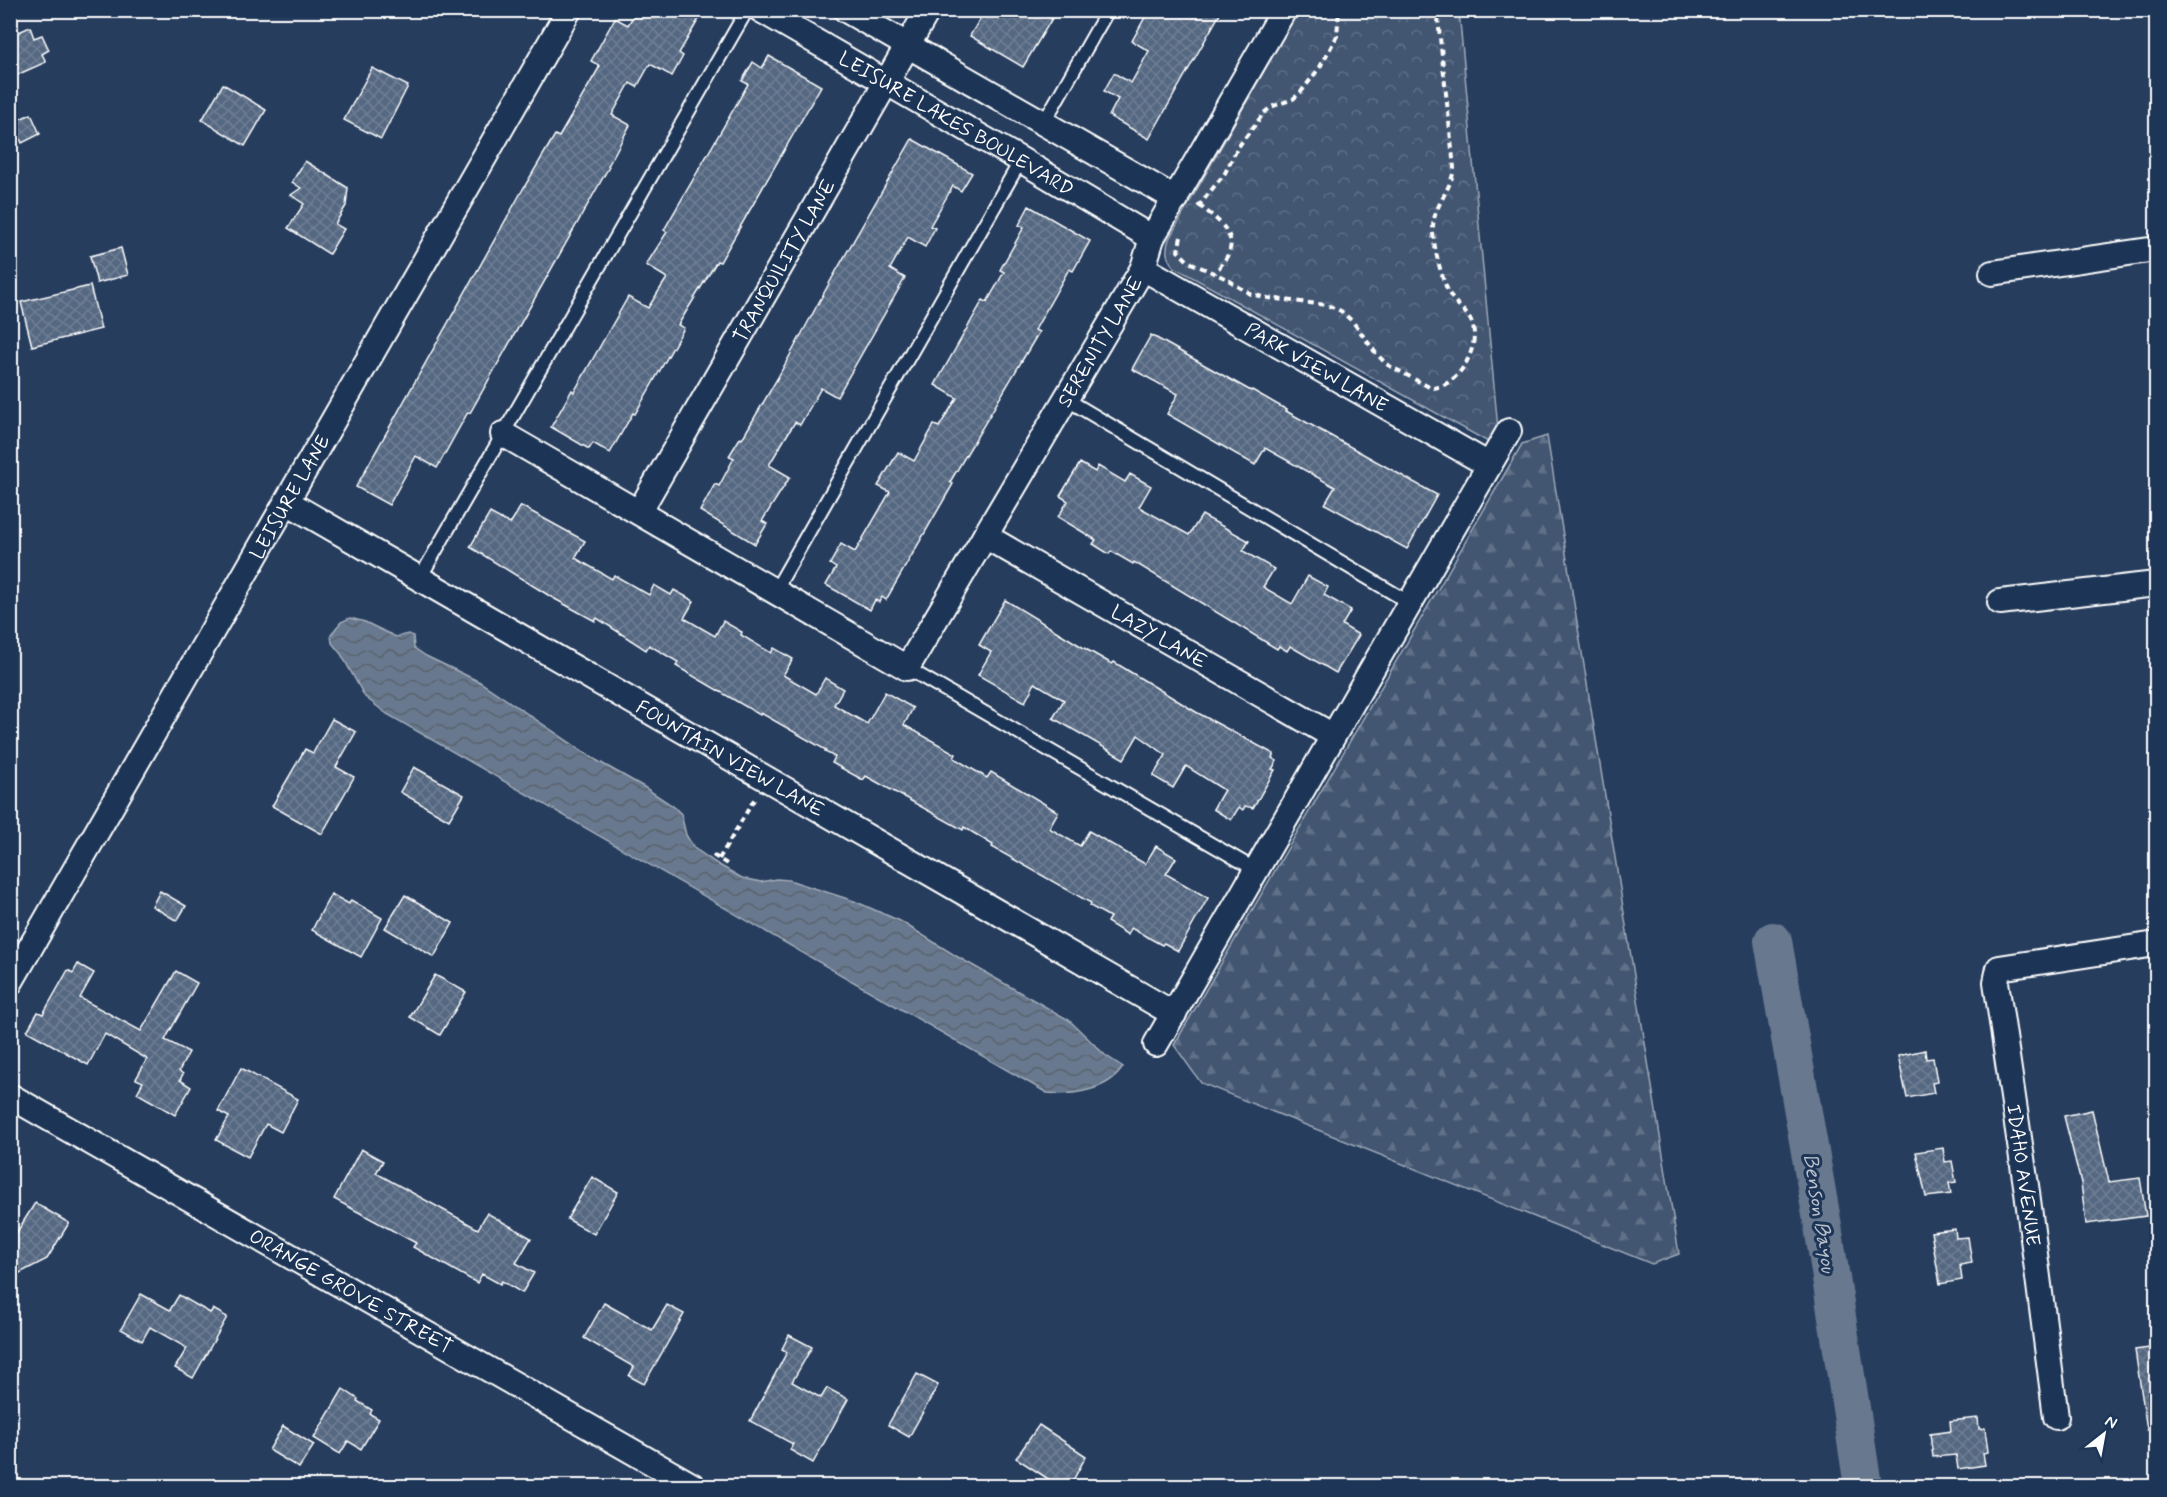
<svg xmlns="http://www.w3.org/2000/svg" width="2167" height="1497" viewBox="0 0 2167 1497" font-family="Mynerve,sans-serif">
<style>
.forest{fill:url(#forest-firs);stroke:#a0aab8;stroke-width:1.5}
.park{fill:url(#park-crowns);stroke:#a0aab8;stroke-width:1.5}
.water{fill:url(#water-waves);stroke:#a4aebb;stroke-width:1.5}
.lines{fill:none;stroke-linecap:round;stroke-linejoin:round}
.river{stroke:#67788e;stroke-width:38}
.building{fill:url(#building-cross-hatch);stroke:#fff;stroke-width:1.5}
.lane-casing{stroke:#fff;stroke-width:16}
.street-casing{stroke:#fff;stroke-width:28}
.path{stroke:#fff;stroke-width:4;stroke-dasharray:6 4.5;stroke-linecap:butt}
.lane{stroke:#1d3557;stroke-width:12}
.street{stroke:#1d3557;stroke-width:24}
.labels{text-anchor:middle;stroke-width:6;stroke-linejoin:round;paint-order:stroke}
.street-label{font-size:20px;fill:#fff;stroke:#1d3557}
.water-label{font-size:21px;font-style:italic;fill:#bbc2cc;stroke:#1d3557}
</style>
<defs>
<pattern id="forest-firs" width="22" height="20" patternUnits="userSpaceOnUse" patternTransform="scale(1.5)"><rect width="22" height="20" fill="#425672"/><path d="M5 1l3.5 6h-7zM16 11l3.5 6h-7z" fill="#5e6f87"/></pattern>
<pattern id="park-crowns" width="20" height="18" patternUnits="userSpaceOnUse" patternTransform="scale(1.5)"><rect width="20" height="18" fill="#425672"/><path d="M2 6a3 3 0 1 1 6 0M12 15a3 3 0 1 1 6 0" fill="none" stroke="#5e6f87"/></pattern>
<pattern id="water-waves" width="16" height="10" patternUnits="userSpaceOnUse" patternTransform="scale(1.5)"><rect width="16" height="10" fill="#67788e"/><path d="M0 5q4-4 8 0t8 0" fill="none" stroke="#5a626d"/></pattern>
<pattern id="building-cross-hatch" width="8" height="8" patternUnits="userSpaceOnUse" patternTransform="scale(1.5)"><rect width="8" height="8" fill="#556781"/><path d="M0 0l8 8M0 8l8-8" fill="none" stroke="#6e7e94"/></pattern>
</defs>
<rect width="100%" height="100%" fill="#263d5e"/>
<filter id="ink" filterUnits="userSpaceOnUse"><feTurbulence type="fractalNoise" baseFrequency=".0167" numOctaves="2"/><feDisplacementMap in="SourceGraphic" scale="12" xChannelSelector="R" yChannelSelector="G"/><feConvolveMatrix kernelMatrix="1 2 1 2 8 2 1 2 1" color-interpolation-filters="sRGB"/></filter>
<g filter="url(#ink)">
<polygon class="forest" points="1547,436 1679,1254 1652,1264 1201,1083 1174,1045 1522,444"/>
<path class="park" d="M1298 11H1459L1498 429 1490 443 1174 267C1166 257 1165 251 1169 239Z"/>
<path class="water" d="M350 618 365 622 396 637 408 634 413 636 414 648 426 656 480 682 596 760 644 787 673 806 681 814 686 835 694 848 719 865 742 878 761 882 776 879 789 880 854 901 900 921 956 956 1069 1020 1105 1055 1123 1067C1109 1090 1072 1096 1047 1093L387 714 365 697 341 654 332 643 331 635 336 628 341 622Z"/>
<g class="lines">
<polyline class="river" points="1773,941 1823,1226 1863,1486"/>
</g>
<g class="building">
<polygon points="637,10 688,10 700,17 679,53 683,56 672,76 650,64 637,87 630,83 612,115 630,125 608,166 609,167 470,413 468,412 437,468 416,456 389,505 356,487 523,189 555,135 559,137 600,66 591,61 615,18 628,25"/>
<polygon points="985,10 1057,10 1023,67 970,36"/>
<polygon points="1149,10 1222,10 1149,139 1109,116 1118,99 1104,91 1114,73 1131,83 1149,51 1132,41"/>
<polygon points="30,27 34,38 42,35 49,50 42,54 46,62 10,78 10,36"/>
<polygon points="769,56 821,86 720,262 717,261 678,325 684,328 635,414 633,413 610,453 593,443 589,449 551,427 572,390 574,392 628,297 648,308 667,278 646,265 667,232 664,230 748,84 742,81 753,62 762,68"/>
<polygon points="372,68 408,86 381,139 344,120"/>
<polygon points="223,84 266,110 245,146 202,120"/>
<polygon points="31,114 40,134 22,143 13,122"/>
<polygon points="912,139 972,173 961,191 953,186 930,226 935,228 925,247 908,237 890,269 905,278 837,397 821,388 800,425 795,422 787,435 769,465 790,477 762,521 767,524 755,544 700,511 715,484 719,486 734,458 729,456 740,438 742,439 777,379 831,280"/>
<polygon points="305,161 348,188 346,206 335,224 344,229 329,254 288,228 304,204 291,195 301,188 292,182"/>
<polygon points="1029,206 1090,241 1073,271 1069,269 1035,330 1039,332 950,482 953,484 886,600 882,597 879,602 875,600 870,610 826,585 836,568 830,564 841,544 855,552 890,492 878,486 898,452 914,461 934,425 939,427 957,398 935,385 983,300 987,302 1004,272 1000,270 1024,227 1019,225"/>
<polygon points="121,248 128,275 97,283 90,256"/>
<polygon points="90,286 101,329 32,346 21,302"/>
<polygon points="1151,335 1251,391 1252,390 1287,410 1286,411 1437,495 1407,549 1325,504 1335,487 1265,448 1255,465 1167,414 1178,394 1132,369"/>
<polygon points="1080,463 1095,472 1098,466 1125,482 1130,474 1151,486 1139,507 1189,535 1202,515 1249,541 1243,551 1274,569 1263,587 1292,604 1308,576 1328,587 1324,595 1351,610 1342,625 1359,635 1336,673 1290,646 1287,651 1279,646 1277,649 1134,562 1133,564 1111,551 1109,554 1093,544 1096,540 1058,517 1068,501 1060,496"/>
<polygon points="521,506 585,541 575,558 612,579 614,575 649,595 654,585 671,595 674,590 694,601 684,618 715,636 723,621 742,632 741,635 771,653 774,648 793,659 783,675 816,694 825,678 843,689 834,705 867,724 885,692 913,708 904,725 956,754 954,758 987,778 991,772 1058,812 1049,828 1080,846 1089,831 1145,864 1156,846 1176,858 1166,874 1208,898 1178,951 1164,943 1162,945 1131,928 1128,935 1107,922 1110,917 1090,906 1091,903 992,847 993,845 964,827 963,830 866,776 863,780 832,763 835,757 825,752 826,750 761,713 760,715 676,666 678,662 649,645 646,650 597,618 595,621 553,598 470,547 490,513 510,524"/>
<polygon points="1005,600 1084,648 1112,664 1114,662 1196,712 1274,754 1272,758 1277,761 1272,769 1275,770 1253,808 1245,806 1243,810 1239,807 1231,820 1213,809 1224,790 1186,766 1173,788 1153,776 1166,755 1138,735 1124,759 1053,718 1064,700 1035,683 1025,702 978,675 991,652 979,645"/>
<polygon points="332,719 356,732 336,767 354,777 322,834 272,806 305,749 313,753"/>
<polygon points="414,767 464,795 449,820 400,792"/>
<polygon points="160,891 186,906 177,921 152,906"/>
<polygon points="331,894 349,904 351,900 382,918 361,957 312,930"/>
<polygon points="405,895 453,923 434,957 385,928"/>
<polygon points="78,964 94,973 80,998 141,1031 176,971 197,983 165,1040 189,1052 179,1071 183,1074 180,1080 191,1087 175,1115 137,1093 143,1082 136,1079 147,1059 105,1034 88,1065 27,1031 38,1012 43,1014 68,970 73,973"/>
<polygon points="435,975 466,992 440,1035 410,1017"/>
<polygon points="1925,1050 1926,1059 1933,1058 1937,1082 1932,1083 1934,1093 1907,1098 1898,1056"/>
<polygon points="241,1068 298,1099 281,1132 266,1124 248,1157 216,1140 229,1117 218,1111"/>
<polygon points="2092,1110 2109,1182 2140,1178 2146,1216 2086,1224 2081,1183 2064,1116"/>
<polygon points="1943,1148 1945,1162 1952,1161 1956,1182 1949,1183 1951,1194 1926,1197 1916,1152"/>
<polygon points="361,1149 383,1161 376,1173 478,1229 487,1213 531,1238 516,1263 534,1273 522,1293 502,1281 500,1284 482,1274 477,1283 413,1247 416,1243 334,1199"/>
<polygon points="592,1177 618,1192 594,1234 567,1219"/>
<polygon points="35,1203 69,1223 47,1259 10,1278 10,1243"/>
<polygon points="1955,1229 1956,1238 1968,1237 1972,1263 1960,1265 1962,1280 1940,1284 1931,1232"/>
<polygon points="141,1294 170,1310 179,1295 210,1313 213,1309 227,1317 193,1378 175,1368 187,1348 150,1327 142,1341 121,1329"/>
<polygon points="604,1303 652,1330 667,1305 684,1314 644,1384 629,1376 634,1367 584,1338"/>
<polygon points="789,1335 812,1347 792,1382 821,1398 827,1388 848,1399 813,1463 790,1450 793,1444 750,1421 787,1352 782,1349"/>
<polygon points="2157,1347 2157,1429 2147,1430 2135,1350"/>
<polygon points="917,1374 938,1385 909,1437 888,1425"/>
<polygon points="343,1389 358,1399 357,1401 372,1410 370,1414 379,1419 361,1449 348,1441 340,1454 314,1438"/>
<polygon points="1978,1418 1979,1429 1985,1428 1988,1452 1983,1453 1985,1465 1958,1469 1956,1455 1933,1457 1930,1434 1951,1431 1950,1421"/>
<polygon points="1039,1425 1086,1456 1070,1486 1059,1486 1016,1458"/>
<polygon points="283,1426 314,1445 299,1468 269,1450"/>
</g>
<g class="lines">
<defs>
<g id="lane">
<polyline points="1043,124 1108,10"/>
<polyline points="1066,399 1410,603"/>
<polyline points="420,578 747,10"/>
<polyline points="775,591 1021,160"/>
<polyline points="907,668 1256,870"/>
</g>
<g id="street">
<path id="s1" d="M761 10 1021 160 1152 238"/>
<polyline points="846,10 1176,199"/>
<path id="s2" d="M1143 268 1489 465"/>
<polyline points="1992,273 2156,249"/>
<path id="s3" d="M503 434 907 668 1143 268 1152 238 1284 10"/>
<path id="s4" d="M287 502 1174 1014"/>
<path id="s5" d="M639 512 928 10"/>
<path id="s6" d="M985 536 1333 736"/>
<polyline points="2000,602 2156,584"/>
<path id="s7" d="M10 983 569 10"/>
<polyline points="1156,1044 1509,431"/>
<path id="s8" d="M10 1096 693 1486"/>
<polyline points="2056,1417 2027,1192 1996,982 1999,968 2156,944"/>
</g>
</defs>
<use href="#lane" class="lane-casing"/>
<use href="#street" class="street-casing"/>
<g class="path">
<path d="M1199 205C1211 215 1235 230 1230 249 1228 258 1220 266 1215 273"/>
<polyline points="1198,207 1225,173 1238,147 1264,113 1271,107 1293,99 1301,92 1320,67 1337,36 1339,10"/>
<path d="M1181 237 1178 251 1189 262 1227 279 1250 294 1268 298 1327 305 1341 311 1353 322 1375 352 1386 364 1431 388C1458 388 1481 347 1472 323 1468 313 1458 306 1452 298 1443 286 1432 242 1433 228 1433 206 1452 189 1454 168L1437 10"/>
<polyline points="713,855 727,864"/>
<polyline points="719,859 755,798"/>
</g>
<use href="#lane" class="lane"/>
<use href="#street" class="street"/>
</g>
</g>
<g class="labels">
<g class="street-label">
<text dy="7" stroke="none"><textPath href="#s1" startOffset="226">LEISURE LAKES BOULEVARD</textPath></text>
<text dy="7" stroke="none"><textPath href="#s5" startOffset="290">TRANQUILITY LANE</textPath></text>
<text dy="7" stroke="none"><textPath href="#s3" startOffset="846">SERENITY LANE</textPath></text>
<text dy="7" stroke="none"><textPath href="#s2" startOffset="200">PARK VIEW LANE</textPath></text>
<text dy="7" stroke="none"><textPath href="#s7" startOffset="561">LEISURE LANE</textPath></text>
<text dy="7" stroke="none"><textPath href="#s6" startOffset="201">LAZY LANE</textPath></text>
<text dy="7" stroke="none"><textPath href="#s4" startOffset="512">FOUNTAIN VIEW LANE</textPath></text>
<text transform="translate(2024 1175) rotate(82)" y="7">IDAHO AVENUE</text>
<text dy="7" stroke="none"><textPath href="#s8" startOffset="393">ORANGE GROVE STREET</textPath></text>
</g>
<g class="water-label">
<text transform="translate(1820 1213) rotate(81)" y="7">Benson Bayou</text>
</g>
</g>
<rect width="2167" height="1497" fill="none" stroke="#1d3557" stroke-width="36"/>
<rect x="18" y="18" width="2131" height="1461" fill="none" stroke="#fff" stroke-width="2" filter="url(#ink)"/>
<g transform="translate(2104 1434) rotate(31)" stroke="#1d3557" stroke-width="4.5" paint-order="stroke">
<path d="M0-4.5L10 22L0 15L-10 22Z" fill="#ffffff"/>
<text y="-9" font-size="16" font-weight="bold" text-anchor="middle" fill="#ffffff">N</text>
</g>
</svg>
